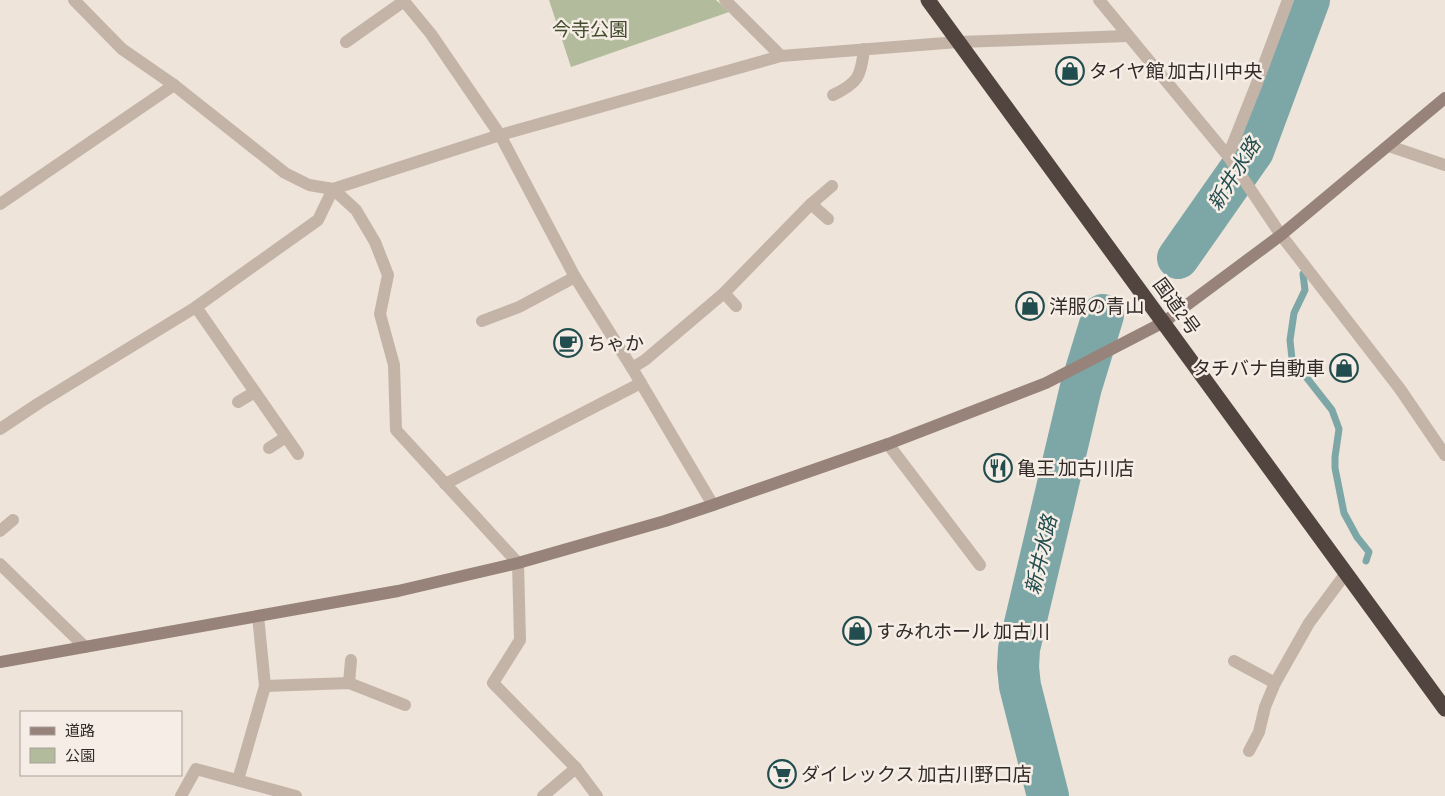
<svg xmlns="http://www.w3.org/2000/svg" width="1445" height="796" viewBox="0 0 1445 796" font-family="'Sofia Sans Condensed','Noto Sans JP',sans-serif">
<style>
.green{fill:#b2bb9c}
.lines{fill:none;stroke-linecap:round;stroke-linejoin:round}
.stream{stroke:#7da7a7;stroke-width:7}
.river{stroke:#7da7a7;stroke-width:42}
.lane{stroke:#c4b4a8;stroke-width:12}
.street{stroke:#c4b4a8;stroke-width:12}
.secondary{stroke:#97837a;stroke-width:12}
.highway{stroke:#52443f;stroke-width:15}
.labels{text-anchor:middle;stroke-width:5;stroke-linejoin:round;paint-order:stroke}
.park-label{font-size:19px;fill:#434d2e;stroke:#f6eee6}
.poi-label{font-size:19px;fill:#322a27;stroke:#f6eee6;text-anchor:start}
.street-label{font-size:19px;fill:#322a27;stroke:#f6eee6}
.water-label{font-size:20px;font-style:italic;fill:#224d4e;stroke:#f6eee6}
</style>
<rect width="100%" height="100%" fill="#eee4da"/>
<polygon class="green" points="549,0 716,0 729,12 571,67"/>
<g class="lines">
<polyline class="stream" points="1303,274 1305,290 1294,313 1290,340 1292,359 1332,410 1339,429 1335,457 1335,468 1344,513 1357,537 1369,552 1366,561"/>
<g class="river">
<polyline points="1178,258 1253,151 1309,0"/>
<polyline points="1048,796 1020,686 1018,667 1019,649 1081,387 1103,315"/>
</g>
<g class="lane">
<polyline points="1234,661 1275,683"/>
<polyline points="1249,751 1259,732 1265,707 1275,683 1309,623 1346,573"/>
</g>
<g class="street">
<polyline points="74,0 122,49 174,85 285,173 309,185 333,189 500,135 781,56 958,42 1128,36"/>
<polyline points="403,0 431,34 500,135 575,277 632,368 713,505"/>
<polyline points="725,0 781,56"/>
<polyline points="1099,0 1228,156 1281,235 1400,389 1445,455"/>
<polyline points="346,42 404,1"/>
<path d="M833 95C858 83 861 77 864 49"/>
<polyline points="1389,146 1445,165"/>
<polyline points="1228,156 1257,83 1288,0"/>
<polyline points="0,204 174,85"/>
<polyline points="811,204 828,219"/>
<polyline points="724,293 736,306"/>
<polyline points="196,307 298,454"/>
<polyline points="482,321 519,307 575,277"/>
<polyline points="632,368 645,360 724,293 811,204 832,186"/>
<polyline points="238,402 255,392"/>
<polyline points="0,429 39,403 196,307 318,220 333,189 356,210 375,242 388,275 380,314 394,365 396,430 518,563 520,640 493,683 576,768 597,796"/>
<polyline points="888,444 980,565"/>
<polyline points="269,448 286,437"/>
<polyline points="445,484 641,383"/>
<polyline points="0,531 13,520"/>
<polyline points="0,564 85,647"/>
<polyline points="349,683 351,660"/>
<polyline points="265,686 349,683 405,705"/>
<polyline points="238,780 265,686 258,616"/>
<polyline points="181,796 196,769 296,796"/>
<polyline points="543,796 576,768"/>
</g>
<polyline class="secondary" points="0,662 398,591 518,563 665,521 713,505 888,444 1046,383 1164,322 1281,235 1445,98"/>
<polyline class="highway" points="928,0 1445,709"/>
</g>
<defs>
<symbol id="shop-ring" viewBox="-11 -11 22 22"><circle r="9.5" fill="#f6eee6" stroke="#224d4e" stroke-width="1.5"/><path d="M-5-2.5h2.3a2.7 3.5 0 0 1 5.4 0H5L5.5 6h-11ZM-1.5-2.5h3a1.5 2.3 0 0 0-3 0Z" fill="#224d4e"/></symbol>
<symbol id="cafe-ring" viewBox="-11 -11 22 22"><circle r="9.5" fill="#f6eee6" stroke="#224d4e" stroke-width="1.5"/><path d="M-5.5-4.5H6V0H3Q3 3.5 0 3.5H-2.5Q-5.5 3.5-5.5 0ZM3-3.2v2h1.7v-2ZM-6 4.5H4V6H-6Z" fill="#224d4e"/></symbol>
<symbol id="restaurant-ring" viewBox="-11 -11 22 22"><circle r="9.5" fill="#f6eee6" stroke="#224d4e" stroke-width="1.5"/><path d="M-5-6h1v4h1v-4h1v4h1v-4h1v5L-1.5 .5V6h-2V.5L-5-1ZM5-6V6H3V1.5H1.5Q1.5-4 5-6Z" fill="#224d4e"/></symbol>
<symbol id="supermarket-ring" viewBox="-11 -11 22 22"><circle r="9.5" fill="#f6eee6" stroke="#224d4e" stroke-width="1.5"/><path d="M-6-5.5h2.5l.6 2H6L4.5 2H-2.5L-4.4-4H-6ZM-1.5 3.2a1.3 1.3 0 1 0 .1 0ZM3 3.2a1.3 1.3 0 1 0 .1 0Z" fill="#224d4e"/></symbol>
</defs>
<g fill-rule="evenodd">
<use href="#shop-ring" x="1054" y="55" width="32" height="32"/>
<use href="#shop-ring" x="1014" y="290" width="32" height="32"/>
<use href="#cafe-ring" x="552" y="327" width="32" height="32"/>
<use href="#shop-ring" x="1328" y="352" width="32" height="32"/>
<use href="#restaurant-ring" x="982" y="452" width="32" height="32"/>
<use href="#shop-ring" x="841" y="615" width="32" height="32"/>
<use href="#supermarket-ring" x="766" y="758" width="32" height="32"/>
</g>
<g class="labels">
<g class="park-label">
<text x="590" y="36">今寺公園</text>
</g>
<g class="poi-label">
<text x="1089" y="78">タイヤ館 加古川中央</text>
<text x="1049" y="313">洋服の青山</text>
<text x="587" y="350">ちゃか</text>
<text x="1325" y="375" text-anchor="end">タチバナ自動車</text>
<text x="1017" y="475">亀王 加古川店</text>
<text x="876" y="638">すみれホール 加古川</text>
<text x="801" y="781">ダイレックス 加古川野口店</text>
</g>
<g class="street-label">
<text transform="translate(1177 306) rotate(54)" y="7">国道2号</text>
</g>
<g class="water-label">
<text transform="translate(1234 174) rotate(-58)" y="7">新井水路</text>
<text transform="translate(1041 555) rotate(-77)" y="7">新井水路</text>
</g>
</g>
<rect x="20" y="711" width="162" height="65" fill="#f6eee6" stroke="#a8a09a"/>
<rect x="30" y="727" width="25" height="8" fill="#97837a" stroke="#a8a09a"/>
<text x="65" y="736" font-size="15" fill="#322a27">道路</text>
<rect x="30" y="748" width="25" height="15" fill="#b2bb9c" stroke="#a8a09a"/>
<text x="65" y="761" font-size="15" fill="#322a27">公園</text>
</svg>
